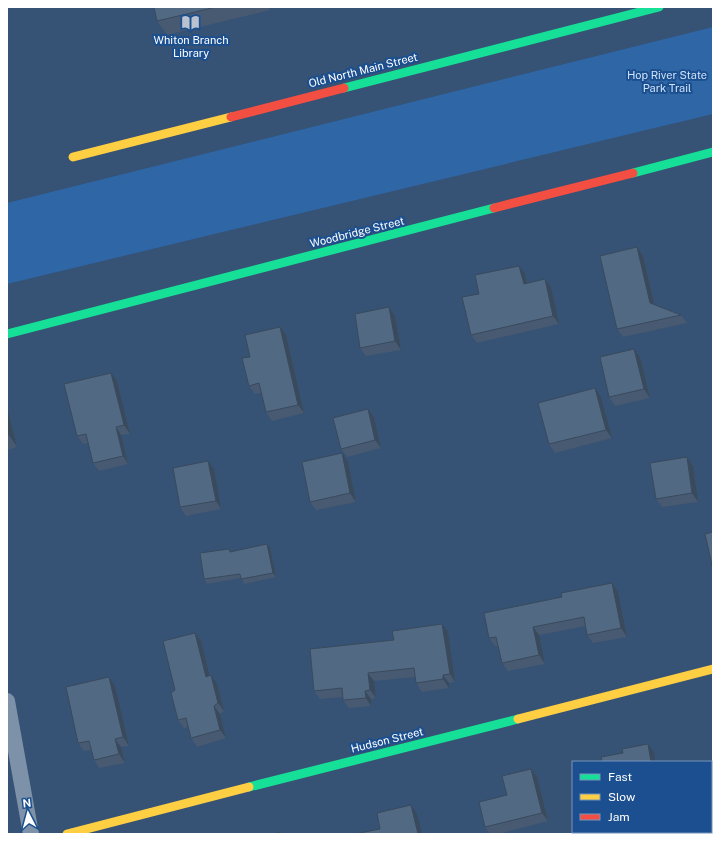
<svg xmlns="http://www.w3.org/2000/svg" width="720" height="841" viewBox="0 0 720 841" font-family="'Public Sans',sans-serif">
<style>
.green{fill:#2f66a5}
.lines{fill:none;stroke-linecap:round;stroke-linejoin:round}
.lane{stroke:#7d92a8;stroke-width:16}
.fast{stroke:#16e098;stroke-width:9}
.slow{stroke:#ffcf43;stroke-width:9}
.jam{stroke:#f24e42;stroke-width:9}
.wall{fill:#475a72}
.shaded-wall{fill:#394a5c}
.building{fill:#526984;stroke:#394a5c}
.labels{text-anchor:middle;stroke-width:4;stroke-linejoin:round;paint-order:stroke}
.poi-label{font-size:11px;fill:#fff;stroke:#1b4f8f}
.street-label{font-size:11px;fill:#fff;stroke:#1b4f8f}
.park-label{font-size:11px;fill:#cfe3fa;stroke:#1b4f8f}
</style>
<rect width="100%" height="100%" fill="#365274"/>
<polygon class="green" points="713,27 713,114 7,284 7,203"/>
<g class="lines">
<polyline class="lane" points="7,701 31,834"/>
<g class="fast">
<polyline points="344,88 659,7"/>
<polyline points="633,173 713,152"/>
<polyline points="7,334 494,208"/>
<polyline points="249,787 518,719"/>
</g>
<g class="slow">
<polyline points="73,157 231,117"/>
<polyline points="518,719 713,669"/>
<polyline points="67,834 249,787"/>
</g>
<g class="jam">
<polyline points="231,117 344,88"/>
<polyline points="494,208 633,173"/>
</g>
</g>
<g class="wall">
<polygon points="154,7 269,7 270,10 167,35 157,21"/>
<polygon points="637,247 643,256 655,305 681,315 687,323 623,337 617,329"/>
<polygon points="525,274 527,283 545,279 551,287 559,324 477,343 471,335 479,294"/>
<polygon points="389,307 395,316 401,350 366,356 360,348"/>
<polygon points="280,327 286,335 304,413 272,421 266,412 261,393 255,394 249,386 250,357"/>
<polygon points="634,349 640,357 650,398 615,406 609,397"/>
<polygon points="117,381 130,434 121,435 128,464 99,471 93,463 88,443 83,444 77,436"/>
<polygon points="595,388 601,397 612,438 555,453 549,444"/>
<polygon points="7,410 8,411 17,447 7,450"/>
<polygon points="374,418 381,448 347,457 341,449"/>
<polygon points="687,457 693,466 698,502 662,507 656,499"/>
<polygon points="348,462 356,502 316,510 310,502"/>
<polygon points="214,469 221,509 186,516 180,507"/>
<polygon points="270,548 276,577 244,584 241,578 207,584 204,579 229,549 231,552"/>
<polygon points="612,583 618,592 627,637 593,643 587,635 586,626 539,635 545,664 508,671 502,663 498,646 495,646 489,638 562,597"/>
<polygon points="448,632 455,682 449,683 449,688 422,692 416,683 415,677 374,681 376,698 371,699 371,706 349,708 343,700 343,697 320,699 314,691 394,640"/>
<polygon points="195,633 201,641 210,676 217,684 224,711 220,714 226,738 197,747 191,738 188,727 184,728 178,720 175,690"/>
<polygon points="115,686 129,746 121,747 125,763 99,768 94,760 91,750 84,751 78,743"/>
<polygon points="531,769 537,777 548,821 498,834 490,834 485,827 507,795"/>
</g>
<g class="shaded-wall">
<polygon points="637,247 643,256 656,311 650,303"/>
<polygon points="519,266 525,274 529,292 524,284"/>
<polygon points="545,279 551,287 559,324 553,316"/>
<polygon points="389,307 395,316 401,350 395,341"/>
<polygon points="280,327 286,335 304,413 298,405"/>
<polygon points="634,349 640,357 650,398 644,389"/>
<polygon points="111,373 117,381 130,434 124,425"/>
<polygon points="595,388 601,397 612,438 606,430"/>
<polygon points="368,409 374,418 381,448 375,440"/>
<polygon points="7,410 8,411 17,447 9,435 7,428"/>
<polygon points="116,427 121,435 128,464 123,456"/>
<polygon points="342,453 348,462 356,502 350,493"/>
<polygon points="687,457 693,466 698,502 692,493"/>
<polygon points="208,461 214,469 221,509 216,501"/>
<polygon points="267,544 270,548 276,577 273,573"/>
<polygon points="612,583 618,592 627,637 621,628"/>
<polygon points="442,624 448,632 455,682 450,674"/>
<polygon points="533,627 539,635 545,664 539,655"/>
<polygon points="195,633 201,641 212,685 206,677"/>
<polygon points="368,673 374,681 376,698 370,690"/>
<polygon points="211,675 217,684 224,711 218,703"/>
<polygon points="443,675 449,683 449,688 443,679"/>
<polygon points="109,677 115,686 129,746 123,737"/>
<polygon points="365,691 371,699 371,706 366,698"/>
<polygon points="214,706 220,714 226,738 220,730"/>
<polygon points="115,739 121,747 125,763 119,754"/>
<polygon points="648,744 654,753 655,762 651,762"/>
<polygon points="531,769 537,777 548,821 542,813"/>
<polygon points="411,805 417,814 422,834 418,834"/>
</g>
<g class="building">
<polygon points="154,7 216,7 157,21"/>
<polygon points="637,247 650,303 681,315 617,329 600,256"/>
<polygon points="519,266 524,284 545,279 553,316 471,335 462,297 479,294 475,275"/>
<polygon points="389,307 395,341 360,348 355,314"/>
<polygon points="280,327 298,405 266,412 259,383 249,386 242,358 250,357 245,335"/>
<polygon points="634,349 644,389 609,397 600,357"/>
<polygon points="111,373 124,425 116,427 123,456 93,463 86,434 77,436 64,384"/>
<polygon points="595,388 606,430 549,444 538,403"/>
<polygon points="368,409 375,440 341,449 333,418"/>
<polygon points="7,428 9,435 7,436"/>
<polygon points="342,453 350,493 310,502 302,462"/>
<polygon points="687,457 692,493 656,499 650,463"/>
<polygon points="208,461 216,501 180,507 173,468"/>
<polygon points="713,532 713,569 705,534"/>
<polygon points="267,544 273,573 241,579 240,574 204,579 200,553 229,549 230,552"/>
<polygon points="612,583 621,628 587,635 584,617 533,627 539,655 502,663 496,637 489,638 484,613 562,597 561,593"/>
<polygon points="442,624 450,674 443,675 443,679 416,683 414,668 368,673 370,690 365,691 366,698 343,700 342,688 314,691 310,649 394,640 392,631"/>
<polygon points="195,633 206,677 211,675 218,703 214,706 220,730 191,738 186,718 178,720 171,693 175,690 163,641"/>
<polygon points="109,677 123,737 115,739 119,754 94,760 89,741 78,743 66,687"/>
<polygon points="648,744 651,762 602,762 601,757 623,753 622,749"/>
<polygon points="531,769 542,813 485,827 479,802 507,795 502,776"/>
<polygon points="411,805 418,834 355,834 380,829 377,813"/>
<polygon points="281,832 281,834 273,834"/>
</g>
<defs>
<symbol id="library-bare" viewBox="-9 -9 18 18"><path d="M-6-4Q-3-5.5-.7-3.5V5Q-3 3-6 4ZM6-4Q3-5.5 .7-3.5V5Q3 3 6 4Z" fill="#b9c2ce" stroke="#1b4f8f" stroke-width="2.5" paint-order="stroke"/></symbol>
</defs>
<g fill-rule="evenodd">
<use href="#library-bare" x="178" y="10" width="25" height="25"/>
</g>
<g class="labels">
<g class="poi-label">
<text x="191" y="44">Whiton Branch<tspan x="191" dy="13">Library</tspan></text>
</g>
<g class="street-label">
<text transform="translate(363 70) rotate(-14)" y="4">Old North Main Street</text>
<text transform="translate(357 232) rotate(-14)" y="4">Woodbridge Street</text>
<text transform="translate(387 740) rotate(-14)" y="4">Hudson Street</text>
</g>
<g class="park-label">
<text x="667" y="79">Hop River State<tspan x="667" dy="13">Park Trail</tspan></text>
</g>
</g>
<rect width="720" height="841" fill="none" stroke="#ffffff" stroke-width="16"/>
<rect x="572" y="761" width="140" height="72" fill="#1b4f8f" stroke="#7695bc"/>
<rect x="580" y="774" width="20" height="6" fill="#16e098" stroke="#7695bc"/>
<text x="608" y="781" font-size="12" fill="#ffffff">Fast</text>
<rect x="580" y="794" width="20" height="6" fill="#ffcf43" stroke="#7695bc"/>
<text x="608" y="801" font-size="12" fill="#ffffff">Slow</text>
<rect x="580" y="814" width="20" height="6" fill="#f24e42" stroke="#7695bc"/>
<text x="608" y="821" font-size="12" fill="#ffffff">Jam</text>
<g transform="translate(28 813) rotate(354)" stroke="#1b4f8f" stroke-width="3" paint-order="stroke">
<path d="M0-3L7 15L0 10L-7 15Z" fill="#ffffff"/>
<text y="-6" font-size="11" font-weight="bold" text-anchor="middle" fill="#ffffff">N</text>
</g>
</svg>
